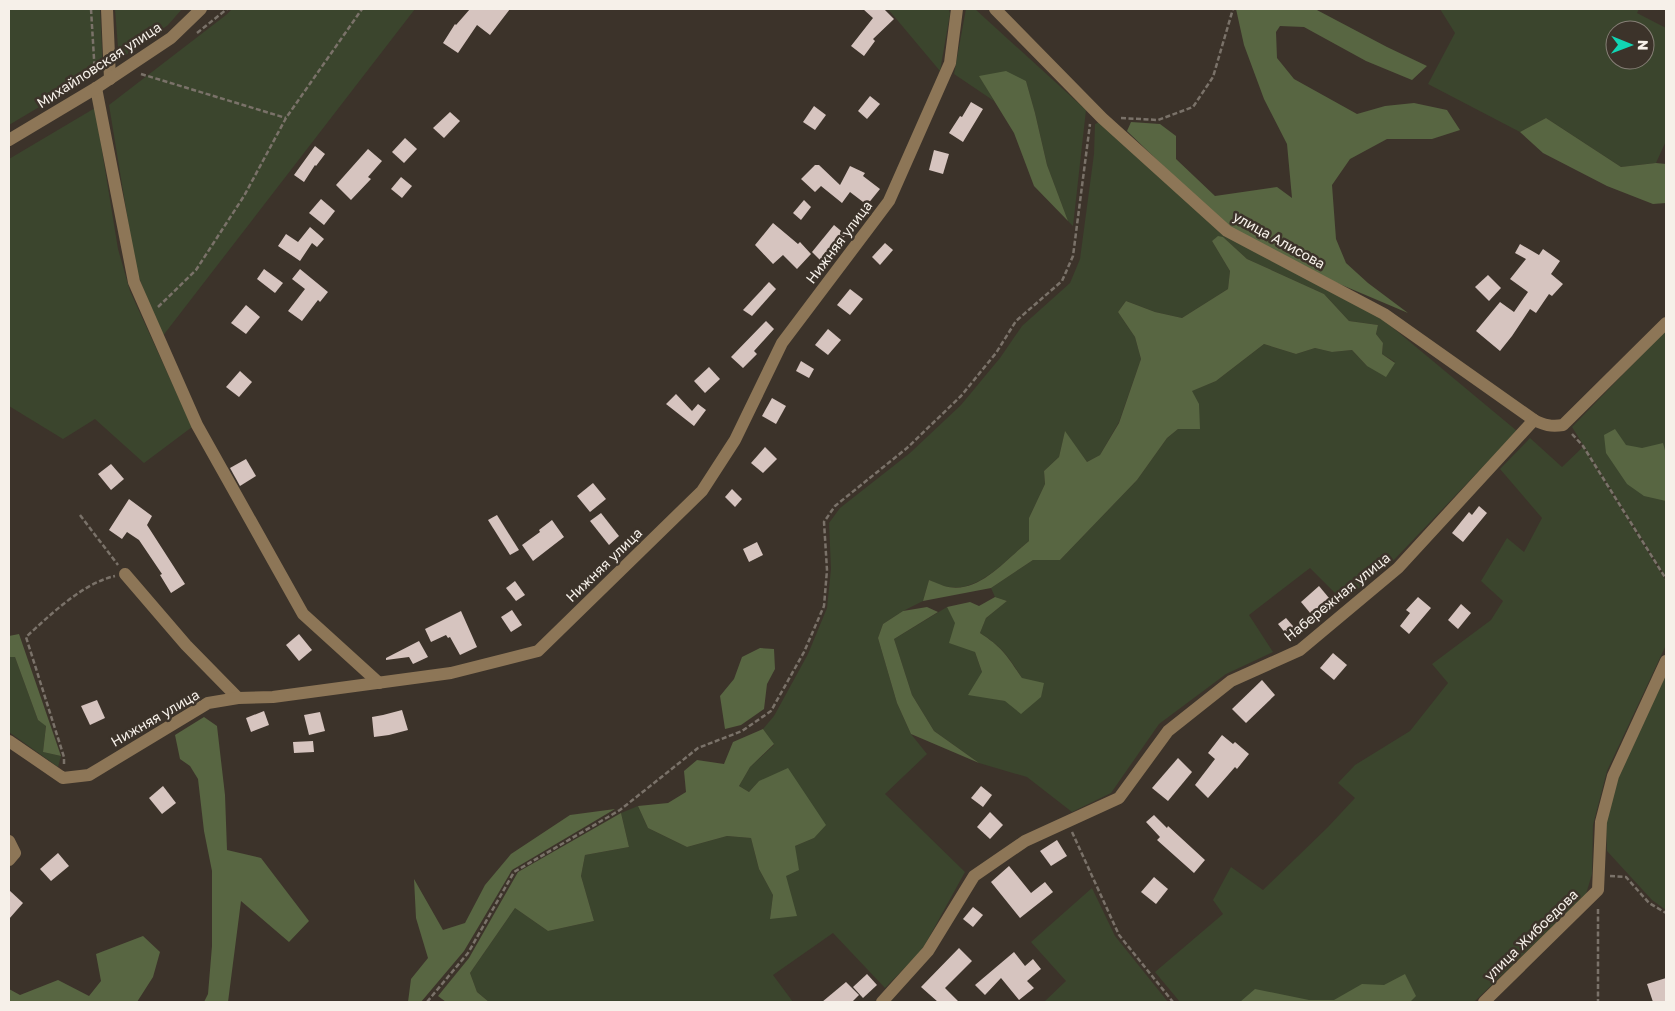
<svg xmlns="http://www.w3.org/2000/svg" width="1675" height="1011" viewBox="0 0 1675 1011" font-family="'Golos Text',sans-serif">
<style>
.green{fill:#3b452d;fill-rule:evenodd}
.forest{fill:#586642}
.building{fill:#d6c4bf}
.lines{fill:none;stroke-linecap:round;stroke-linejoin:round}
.path{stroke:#7a7269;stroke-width:2.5;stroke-dasharray:5 2.5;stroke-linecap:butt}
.minor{stroke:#8d7657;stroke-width:12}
.labels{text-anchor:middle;stroke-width:5;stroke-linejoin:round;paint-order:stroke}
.street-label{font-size:14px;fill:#f6f0e9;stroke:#3c332a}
</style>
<rect width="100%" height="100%" fill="#3c332a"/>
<g class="green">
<polygon points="9,9 100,9 103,69 9,125"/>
<polygon points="115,9 182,9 168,25 119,60"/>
<polygon points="232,9 415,9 162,337 136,270 109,105 226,15"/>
<polygon points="888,9 949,9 950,14 940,71"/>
<polygon points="966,9 975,9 1086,110 1073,226 1068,221 1047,165 1035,113 1026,81 980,76 994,101 954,74"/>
<path d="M1440 9H1639L1637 13 1666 28V141L1656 163 1621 167 1546 118 1520 132 1428 84 1455 33ZM1615 30H1645V60H1615Z"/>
<polygon points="95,108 118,249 130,291 192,427 144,463 95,419 63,439 9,406 9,159"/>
<path d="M1100 122 1380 317 1517 431 1391 563 1343 601 1310 568 1249 615 1273 652 1226 674 1159 724 1111 793 1072 812 1027 777 979 763 934 731 912 695 894 639 947 607 975 652 991 698 1005 701 1022 678C1008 656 1002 647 980 633L986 618 1007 601 995 597 991 588 1033 560H1060L1137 480 1167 438 1178 429 1191 391 1216 381 1264 344 1296 354 1315 348 1332 352 1352 350 1367 366 1395 362 1382 354 1383 343 1376 334 1378 325 1349 321 1324 294 1247 259 1223 237 1212 241 1230 271 1228 289 1182 318 1155 312 1126 301 1118 312 1135 337 1141 359 1119 422 1100 455 1087 462 1065 432 1059 457 1044 471 1045 484 1029 518V541C1005 560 978 595 944 586 939 585 934 582 929 580L923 601 903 611 883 624 878 638 897 703 911 734 927 754 885 794 965 872 922 950 885 988 833 933 773 975 793 1002H489L477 992 470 973 515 908 548 931 594 921 581 876 585 855 629 847 621 813 638 806 648 828 687 847 727 836 751 838 759 869 773 895 770 919 795 846 814 838 759 781 749 792 739 786 750 767 774 745 763 729 774 716 808 654 827 608 831 569 829 523 840 508 910 453 961 405 1000 358 1022 326 1070 283 1080 259 1094 154 1095 124Z"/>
<polygon points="1666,330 1666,577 1572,427"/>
<polygon points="1530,438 1562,467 1583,447 1666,581 1666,645 1607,771 1593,825 1592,874 1586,894 1474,1002 1180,1002 1155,972 1223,914 1213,900 1231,867 1263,890 1328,827 1355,798 1338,783 1355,765 1410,731 1448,683 1432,664 1491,620 1503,601 1481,581 1507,538 1524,552 1542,518 1500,469"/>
<polygon points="9,657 15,657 38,720 46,725 43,752 61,756 58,767 9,732"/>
<polygon points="1666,674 1666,910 1652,900 1607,851 1606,822 1619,774"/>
<polygon points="1092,888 1115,936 1168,1002 1044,1002 1066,981 1031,942"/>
</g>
<g class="forest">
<polygon points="1236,9 1315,9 1387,47 1427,66 1412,80 1366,61 1304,27 1280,26 1276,32 1277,58 1294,79 1357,114 1385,106 1414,103 1447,110 1460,130 1432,139 1387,139 1350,159 1332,185 1336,239 1346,263 1368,283 1408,313 1323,277 1226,226 1127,131 1131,122 1160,124 1176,136 1176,159 1215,196 1277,187 1292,198 1287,144 1264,99 1244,45"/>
<polygon points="1006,71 1026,81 1035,113 1047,165 1068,221 1034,186 1014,133 979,76"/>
<polygon points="1546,118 1621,167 1656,163 1666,164 1666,203 1653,204 1607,186 1543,153 1520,132"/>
<path d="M1218 236 1223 237 1247 259 1324 294 1349 321 1378 325 1376 334 1383 343 1382 354 1395 363 1386 377 1367 366 1352 350 1332 352 1315 348 1296 354 1264 344 1216 381 1192 391 1199 404 1200 429H1178L1167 438 1137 480 1060 560H1033L991 588 923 601 929 580C934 582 939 584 944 586 978 596 1005 560 1029 541V518L1045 484 1044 471 1059 457 1065 431 1087 462 1100 455 1119 423 1141 359 1135 337 1118 312 1126 301 1155 312 1182 318 1228 289 1230 271 1212 241Z"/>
<polygon points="1615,429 1626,445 1642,448 1663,443 1666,454 1666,501 1644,496 1627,484 1606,453 1604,435"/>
<path d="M995 597 1007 601 986 618 980 633C1003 648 1007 656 1022 678L1044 683 1041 697 1021 714 1005 701 968 695 982 672 975 652 949 643 955 623 947 607 970 602 979 606Z"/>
<polygon points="927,607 938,612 894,639 912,695 934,731 979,763 911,734 897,703 878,638 883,624 903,611"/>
<polygon points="19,634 61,756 43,752 46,726 38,720 15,657 9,657 9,636"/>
<polygon points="760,648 774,649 775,669 767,684 764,709 741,725 725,729 720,696 734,679 742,657"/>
<polygon points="204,717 217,726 225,795 227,850 261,858 309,921 289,942 241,901 228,1002 204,1002 208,994 212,946 212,871 204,831 198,779 190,766 180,759 175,735"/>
<polygon points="763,729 774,744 750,767 739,786 749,792 759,781 788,768 826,825 814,838 795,846 799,870 786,876 797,916 770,919 773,895 759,869 751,838 727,836 687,847 648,828 638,806 668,803 686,792 684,771 697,760 724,764 733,742"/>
<polygon points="615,809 512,870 464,951 421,1002 408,1002 411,979 428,958 416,918 414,879 443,930 465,923 485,885 511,854 570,815"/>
<polygon points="621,813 629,847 585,855 581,876 594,921 548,931 515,908 470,973 477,992 489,1002 446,1002 438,996 469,958 518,872"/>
<polygon points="143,936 160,952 153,977 137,1002 9,1002 9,989 20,995 58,980 89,996 101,981 96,954"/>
<polygon points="1405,974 1416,996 1410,1002 1240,1002 1255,989 1309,1000 1334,1000 1362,984 1384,985"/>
</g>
<g class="building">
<polygon points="470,9 510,9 490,35 477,25 458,53 443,43 455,24 456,25"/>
<polygon points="863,9 884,9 894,19 873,39 875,41 864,56 851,46 873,18"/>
<polygon points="870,96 880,104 867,119 858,111"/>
<polygon points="971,102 983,109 963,142 949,133 960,116 962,117"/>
<polygon points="814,106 826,115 815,130 803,122"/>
<polygon points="450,112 460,121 444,138 433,128"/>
<polygon points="405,138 417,149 404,163 392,152"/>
<polygon points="315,146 325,154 316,166 315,165 304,182 294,175"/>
<polygon points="368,149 382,161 368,177 371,179 351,200 336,185"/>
<polygon points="934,150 949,154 943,174 929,170"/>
<polygon points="815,165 819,165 840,185 850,166 865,173 863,176 880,189 867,205 850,192 842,203 821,186 815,192 801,179"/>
<polygon points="401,177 412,186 402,198 391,189"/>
<polygon points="321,199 335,211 324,225 309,213"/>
<polygon points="804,200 811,207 801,220 793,213"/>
<polygon points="773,223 798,244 800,242 811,254 797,269 783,255 773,264 755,245"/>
<polygon points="834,225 846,235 821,261 812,252"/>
<polygon points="310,227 324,239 317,247 312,243 300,261 278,246 286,234 298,242"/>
<polygon points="885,243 893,250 880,265 872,257"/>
<polygon points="1520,244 1539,255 1543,249 1560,261 1551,274 1563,284 1552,296 1549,294 1536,313 1530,309 1512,336 1500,351 1476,331 1500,302 1514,312 1528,292 1510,279 1526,259 1515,253"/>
<polygon points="264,269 283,283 275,293 257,279"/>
<polygon points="300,269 328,292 320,302 318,300 302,321 288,311 305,289 292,279"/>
<polygon points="1488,275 1501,288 1489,301 1475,287"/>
<polygon points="769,282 776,289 752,316 743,310"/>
<polygon points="850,289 863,299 850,315 837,305"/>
<polygon points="246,305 260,317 246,334 231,323"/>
<polygon points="766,321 774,329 754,351 757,354 743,368 731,357"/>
<polygon points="828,329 841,340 828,355 815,345"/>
<polygon points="801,361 814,369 809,378 796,371"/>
<polygon points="709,367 720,379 705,393 694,381"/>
<polygon points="240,371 252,382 239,397 226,387"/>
<polygon points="676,394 692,411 698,404 706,410 694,426 666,404"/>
<polygon points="772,398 786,406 776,424 762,416"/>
<polygon points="765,447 777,459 763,473 751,463"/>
<polygon points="246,459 256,476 240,486 230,468"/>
<polygon points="111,464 124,479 111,490 98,474"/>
<polygon points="593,483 606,499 590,512 577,496"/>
<polygon points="732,489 742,499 735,507 725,497"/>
<polygon points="129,499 152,516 147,525 185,584 171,593 160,575 162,574 139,540 127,532 122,539 109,530"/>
<polygon points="1479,506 1487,513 1463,542 1452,533 1469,512 1472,515"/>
<polygon points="601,513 619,536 609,545 590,521"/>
<polygon points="497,515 519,550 510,555 488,520"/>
<polygon points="552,520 564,537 533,561 522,545 540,532 539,530"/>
<polygon points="757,542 763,555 749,562 743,549"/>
<polygon points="515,581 525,595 516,601 506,588"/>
<polygon points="1319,586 1329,598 1311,614 1301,602"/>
<polygon points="1418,597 1431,608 1409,634 1400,626 1410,613 1406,610"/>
<polygon points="1461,604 1471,613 1458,629 1448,620"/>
<polygon points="512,610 522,625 511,632 501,617"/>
<polygon points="461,611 477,647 460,655 450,637 448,638 446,635 431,642 425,629"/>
<polygon points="1286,618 1299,633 1291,640 1278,624"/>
<polygon points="299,634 312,650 299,661 286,645"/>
<polygon points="419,641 428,657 413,664 409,657 386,660 386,658"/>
<polygon points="1333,653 1347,665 1334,680 1320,668"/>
<polygon points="1262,680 1275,695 1246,723 1232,709"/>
<polygon points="97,700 105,718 90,725 81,706"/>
<polygon points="402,710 408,730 389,735 374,737 372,717 383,715"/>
<polygon points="264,711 269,725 251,732 246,718"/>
<polygon points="320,712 325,731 309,735 304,715"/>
<polygon points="1222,735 1233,744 1235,742 1249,754 1237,769 1235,767 1208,798 1195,785 1215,759 1208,753"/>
<polygon points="313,741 314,752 294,753 293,742"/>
<polygon points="1178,758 1192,772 1168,801 1152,788"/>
<polygon points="163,786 176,803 162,814 149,798"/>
<polygon points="981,786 992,795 983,807 971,798"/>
<polygon points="990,812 1003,825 990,839 977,827"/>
<polygon points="1154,815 1167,828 1168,826 1205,860 1194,873 1157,840 1160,837 1146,822"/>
<polygon points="1057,840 1067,856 1051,866 1040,851"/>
<polygon points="58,853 69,866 51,881 40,869"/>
<polygon points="1009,866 1031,893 1045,882 1053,892 1020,918 991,882"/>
<polygon points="1154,877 1168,889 1156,904 1141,892"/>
<polygon points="9,890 23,903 9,919"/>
<polygon points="973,907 983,915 973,927 963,919"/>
<polygon points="959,948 972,961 945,988 959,1002 938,1002 921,987"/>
<polygon points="1014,952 1025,966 1033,959 1041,969 1027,981 1034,988 1019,1000 1001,978 985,995 975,985"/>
<polygon points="867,974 877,985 863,998 853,987"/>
<polygon points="1666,978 1666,1002 1653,1002 1647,984"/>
<polygon points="846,982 859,995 852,1002 822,1002"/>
</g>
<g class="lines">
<g class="path">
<polyline points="91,9 95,75"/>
<polyline points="197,33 227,9"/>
<polyline points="141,74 286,118"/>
<polyline points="1121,118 1158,120 1193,107 1213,77 1233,9"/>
<polyline points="158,307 196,270 244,196 286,118 362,9"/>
<polyline points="1572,434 1583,446 1666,579"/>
<polyline points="80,515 118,565"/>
<path d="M64 764V757L26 637C50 615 83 583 115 576"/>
<polyline points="1072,832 1119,935 1173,1002"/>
<polyline points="1610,876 1626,877 1649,903 1666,913"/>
<polyline points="1598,909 1598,1002"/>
<polyline points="427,1002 468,953 514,872 620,810 698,748 742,731 771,711 804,652 824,606 827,570 824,522 835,506 907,448 961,396 996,353 1016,321 1062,281 1073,256 1090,124"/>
</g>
<g class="minor">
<polyline points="107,9 110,79"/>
<polyline points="995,9 1102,118 1227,231 1384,314 1534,420"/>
<polyline points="96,88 134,282 197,425 303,614 379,683"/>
<polyline points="9,140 96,88 171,38 201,9"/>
<polyline points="125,574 186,645 238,698"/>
<polyline points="9,741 63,778 89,775 208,703 238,698 273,697 451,673 538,651 702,491 735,440 782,343 889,201 950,63 957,9"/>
<polyline points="9,841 15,853 9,860"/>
<path d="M882 1002 928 951 974 876 1025 841 1119 798 1168 731 1231 681 1300 650 1398 568 1534 420C1544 425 1551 427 1563 425L1666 323"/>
<polyline points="1484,1002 1598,890 1601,822 1613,776 1666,661"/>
</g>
</g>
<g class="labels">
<g class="street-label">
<text transform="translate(99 65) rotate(-33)" y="5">Михайловская улица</text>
<text transform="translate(1279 240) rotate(29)" y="5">улица Алисова</text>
<text transform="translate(839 242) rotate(-53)" y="5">Нижняя улица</text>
<text transform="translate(604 565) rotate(-44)" y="5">Нижняя улица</text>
<text transform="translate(1337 597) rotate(-39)" y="5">Набережная улица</text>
<text transform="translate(155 718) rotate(-30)" y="5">Нижняя улица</text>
<text transform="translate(1531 935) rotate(-44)" y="5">улица Жибоедова</text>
</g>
</g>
<rect width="1675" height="1011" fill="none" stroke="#f6f0e9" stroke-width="20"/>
<g transform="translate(1630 45) rotate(91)"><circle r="24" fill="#3c332a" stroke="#867f76"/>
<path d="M0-4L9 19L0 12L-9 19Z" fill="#11d5b4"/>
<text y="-8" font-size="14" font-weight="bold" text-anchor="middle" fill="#f6f0e9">N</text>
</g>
</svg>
